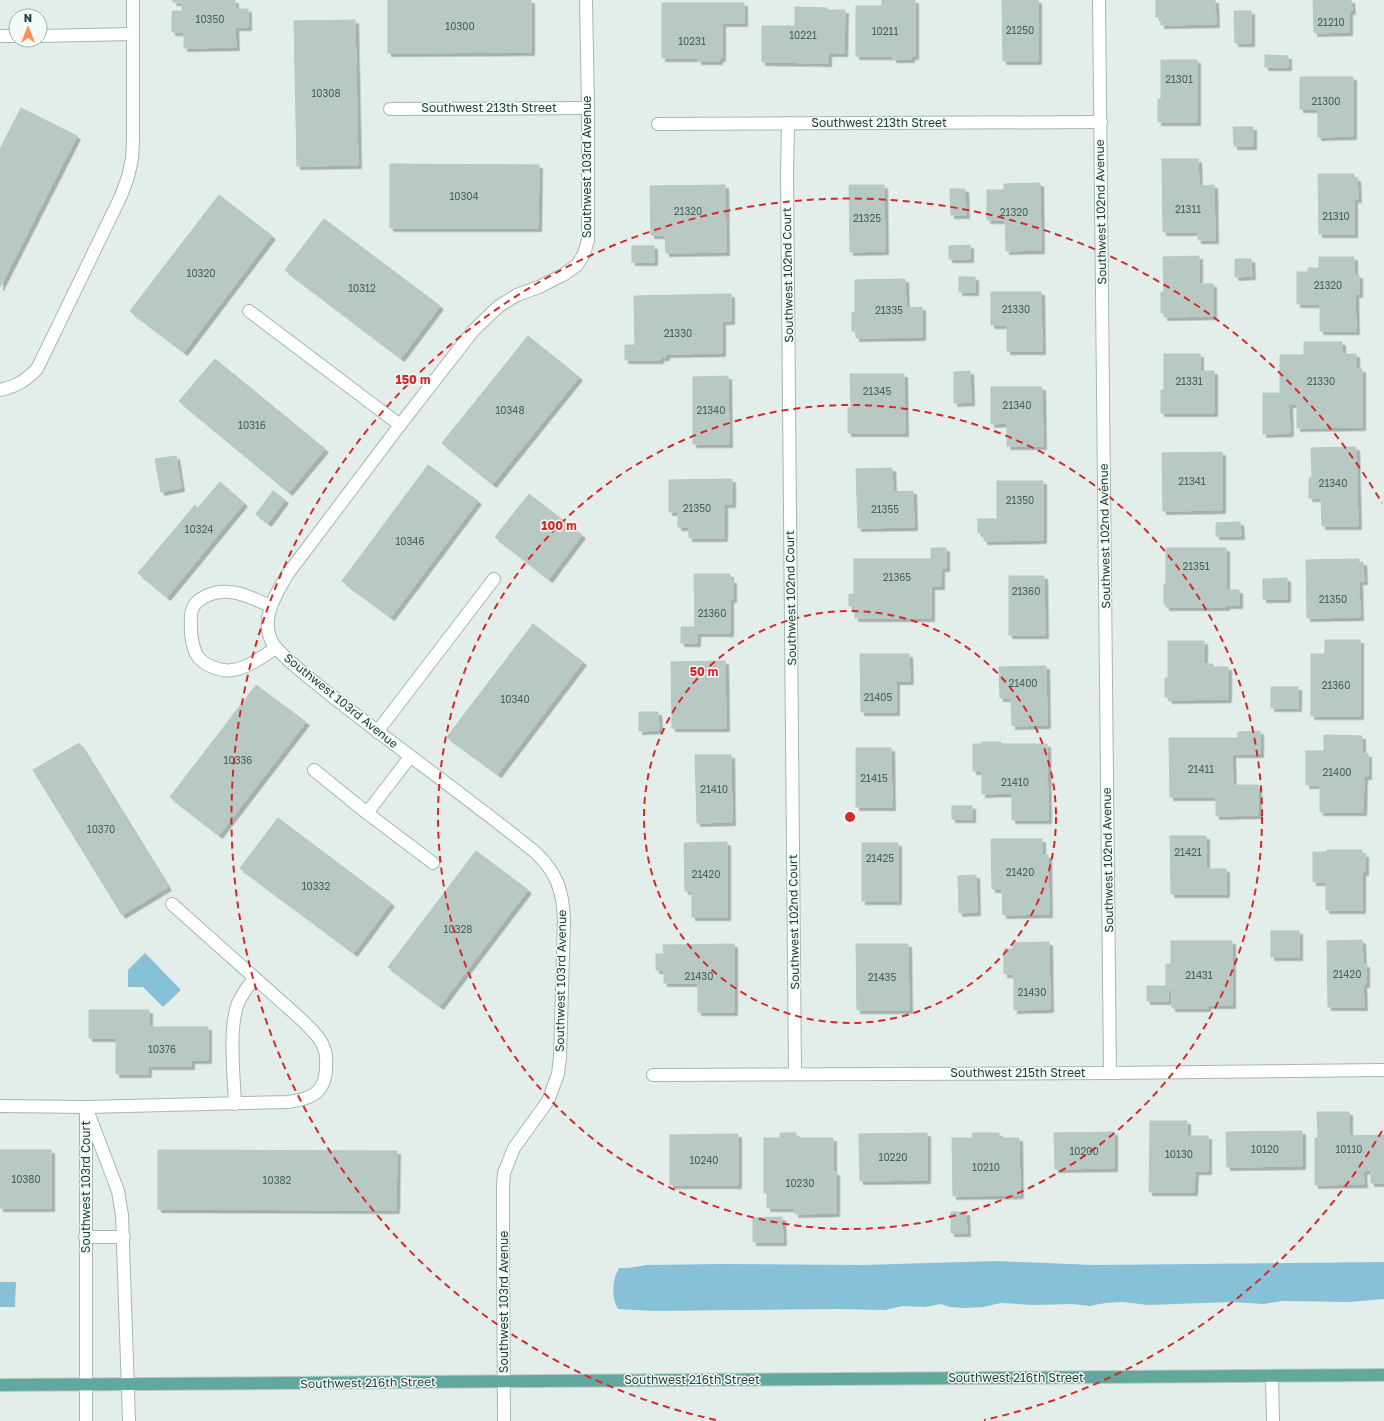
<svg xmlns="http://www.w3.org/2000/svg" width="1384" height="1421" viewBox="0 0 1384 1421" font-family="'Golos Text',sans-serif">
<style>
.water{fill:#86c1d8}
.building{fill:#b8c9c4;stroke:#b4c8c3;filter:url(#shadow)}
.lines{fill:none;stroke-linecap:round;stroke-linejoin:round}
.minor-casing{stroke:#a5b7b2;stroke-width:14}
.major-casing{stroke:#c1cac8;stroke-width:14}
.minor{stroke:#fff;stroke-width:12}
.major{stroke:#63a89e;stroke-width:12}
.ring{fill:none;stroke:#d62828;stroke-width:2;stroke-dasharray:7 5}
.labels{text-anchor:middle;stroke-width:3;stroke-linejoin:round;paint-order:stroke}
.number-label{font-size:10px;fill:#46635e}
.street-label{font-size:12px;fill:#20413c;stroke:#f4faf8}
.centre{fill:#d62828;stroke:#f4faf8;stroke-width:2}
.ring-label{font-size:12px;text-anchor:middle;font-weight:bold;fill:#d62828;stroke:#f4faf8;stroke-width:3;stroke-linejoin:round;paint-order:stroke}
</style>
<defs>
<filter id="shadow"><feDropShadow dx="3.5" dy="3.5" stdDeviation="0" flood-color="#0004"/></filter>
</defs>
<rect width="100%" height="100%" fill="#e3eeea"/>
<g class="water">
<polygon points="145,953 181,990 163,1007 143,987 128,987 128,970"/>
<path d="M997 1261 1093 1265 1384 1262V1299L1350 1302 1282 1301 1264 1304 1231 1302 1148 1305 1123 1302 1105 1303 1090 1306 1073 1304 1034 1305 1001 1303 983 1307 963 1308 950 1307 941 1304 925 1307 903 1306 885 1310 838 1309 653 1311 618 1309C611 1297 612 1280 619 1268H628L647 1265 722 1264 862 1265Z"/>
<polygon points="0,1282 16,1282 15,1307 0,1307"/>
</g>
<g class="building">
<polygon points="173,0 235,0 235,9 248,9 248,27 235,27 236,47 184,48 184,32 172,32 172,11 182,11 182,2 173,2"/>
<polygon points="388,0 531,0 531,52 388,53"/>
<polygon points="882,0 915,0 915,56 911,56 911,59 893,59 893,56 856,56 856,6 882,6"/>
<polygon points="1002,0 1038,0 1038,61 1003,61"/>
<polygon points="1156,0 1215,0 1216,24 1161,25 1161,17 1156,17"/>
<polygon points="1313,0 1351,0 1352,11 1349,11 1349,32 1314,33"/>
<polygon points="662,3 744,3 744,23 722,23 722,58 719,58 719,61 698,61 698,58 662,58"/>
<polygon points="795,7 827,8 827,10 845,10 844,53 828,53 828,63 762,62 762,26 795,26"/>
<polygon points="1234,11 1251,11 1251,43 1235,43"/>
<polygon points="355,20 358,165 297,166 294,21"/>
<polygon points="1265,55 1288,56 1288,67 1265,67"/>
<polygon points="1161,60 1197,60 1197,122 1158,122 1158,99 1161,99"/>
<polygon points="1300,77 1353,77 1353,136 1318,137 1318,109 1300,109"/>
<polygon points="21,108 77,136 0,287 0,149"/>
<polygon points="1233,127 1253,127 1253,146 1234,146"/>
<polygon points="1162,159 1198,159 1199,186 1214,185 1215,240 1198,240 1198,232 1163,232"/>
<polygon points="390,164 539,165 538,228 390,228"/>
<polygon points="1318,174 1354,174 1354,178 1357,178 1358,199 1354,199 1354,234 1319,234"/>
<polygon points="1040,183 1041,250 1006,251 1005,220 987,220 987,190 1004,190 1004,184"/>
<polygon points="725,185 726,252 666,253 665,235 651,235 650,186"/>
<polygon points="849,185 884,185 885,251 850,252"/>
<polygon points="950,189 965,189 966,215 951,215"/>
<polygon points="219,195 272,236 184,352 130,311"/>
<polygon points="324,219 440,306 401,358 285,270"/>
<polygon points="970,245 970,259 949,259 949,246"/>
<rect x="632" y="246" width="22" height="16"/>
<polygon points="1199,256 1199,284 1213,284 1213,316 1164,317 1164,313 1161,313 1161,292 1164,292 1163,257"/>
<polygon points="1319,257 1354,257 1354,275 1359,275 1359,294 1355,294 1356,331 1320,331 1320,304 1297,304 1297,272 1308,272 1308,268 1319,268"/>
<polygon points="1235,259 1251,259 1252,276 1235,277"/>
<rect x="959" y="277" width="16" height="15"/>
<polygon points="905,279 906,308 922,307 922,337 856,338 856,331 852,331 852,313 855,312 855,280"/>
<polygon points="991,292 1041,292 1042,351 1007,351 1007,325 991,325"/>
<polygon points="731,294 731,321 722,321 722,353 666,354 666,357 660,357 660,360 625,360 625,345 635,345 634,296"/>
<polygon points="528,336 579,377 493,484 442,443"/>
<polygon points="1304,342 1342,342 1342,354 1356,354 1356,369 1362,369 1362,427 1297,428 1297,404 1289,404 1290,433 1263,434 1263,393 1280,393 1280,355 1304,355"/>
<polygon points="1164,354 1200,354 1200,371 1214,371 1214,413 1161,413 1161,390 1164,390"/>
<polygon points="215,359 325,449 289,492 179,401"/>
<polygon points="970,371 971,402 954,403 954,372"/>
<polygon points="850,374 904,374 905,433 848,433 848,408 851,408"/>
<polygon points="728,376 729,444 693,444 693,377"/>
<polygon points="991,387 1042,387 1043,446 1007,446 1007,423 991,424"/>
<polygon points="1356,447 1358,526 1322,526 1321,498 1309,498 1309,478 1312,478 1311,448"/>
<polygon points="1222,452 1222,510 1163,511 1162,453"/>
<polygon points="176,456 181,488 161,492 155,459"/>
<polygon points="428,465 478,501 391,617 342,581"/>
<polygon points="892,468 893,492 913,491 914,527 858,528 856,469"/>
<polygon points="732,479 732,504 724,504 724,538 689,538 689,527 678,527 678,512 669,512 669,480"/>
<polygon points="997,481 1043,481 1043,540 984,541 984,533 978,533 978,519 997,519"/>
<polygon points="220,482 244,503 167,597 138,573 195,505 198,508"/>
<polygon points="273,491 285,500 268,523 256,514"/>
<polygon points="529,494 582,535 549,579 495,537"/>
<polygon points="1240,522 1241,536 1216,536 1216,523"/>
<polygon points="931,548 946,548 946,568 941,568 941,586 931,586 931,618 855,618 855,606 849,606 849,594 854,594 854,559 931,559"/>
<polygon points="1166,548 1226,548 1226,590 1239,590 1239,605 1226,605 1226,607 1166,607 1166,604 1164,604 1164,584 1166,584"/>
<polygon points="1359,559 1359,563 1363,562 1364,581 1359,581 1360,617 1307,618 1306,560"/>
<polygon points="694,574 730,574 730,580 733,580 733,599 730,599 730,633 697,633 697,643 681,643 681,627 695,627"/>
<polygon points="1009,576 1044,576 1045,635 1009,635"/>
<polygon points="1287,578 1287,599 1263,599 1263,579"/>
<polygon points="533,624 583,662 498,774 447,737"/>
<polygon points="1325,640 1360,640 1360,716 1311,716 1311,654 1325,654"/>
<polygon points="1168,641 1204,641 1204,664 1213,664 1213,667 1228,667 1228,699 1169,700 1168,697 1165,697 1165,678 1168,678"/>
<polygon points="860,654 909,654 910,681 896,681 896,712 861,712"/>
<polygon points="725,661 726,728 672,728 671,662"/>
<polygon points="1046,666 1047,725 1012,726 1011,698 1000,698 999,667"/>
<polygon points="256,685 306,722 219,835 170,797"/>
<rect x="1271" y="687" width="27" height="21"/>
<polygon points="639,712 658,712 659,730 639,731"/>
<polygon points="1260,731 1260,754 1232,754 1233,785 1258,785 1258,815 1216,816 1216,797 1170,797 1169,738 1238,738 1238,732"/>
<polygon points="1324,735 1362,736 1362,753 1368,754 1368,776 1364,776 1363,812 1320,812 1320,785 1306,785 1306,751 1324,751"/>
<polygon points="982,742 1001,742 1001,744 1047,744 1048,820 1012,820 1012,793 982,794 982,771 973,771 973,744 982,744"/>
<polygon points="79,743 168,887 122,915 33,770"/>
<polygon points="856,748 891,748 892,807 856,807"/>
<polygon points="695,755 731,755 732,822 697,823"/>
<rect x="952" y="806" width="20" height="13"/>
<polygon points="278,818 391,903 354,953 240,868"/>
<polygon points="1170,836 1206,836 1206,869 1226,869 1226,894 1171,894"/>
<polygon points="991,839 1042,839 1042,855 1048,855 1049,914 1003,915 1002,889 992,889"/>
<polygon points="727,842 727,917 692,917 692,891 685,891 684,843"/>
<rect x="862" y="843" width="36" height="58"/>
<polygon points="1327,850 1362,850 1362,854 1365,854 1365,872 1362,872 1362,910 1326,910 1326,882 1313,882 1313,852 1327,852"/>
<polygon points="476,851 528,890 440,1006 388,967"/>
<polygon points="976,875 977,912 959,913 958,876"/>
<rect x="1271" y="931" width="28" height="26"/>
<polygon points="1362,940 1363,964 1366,964 1366,984 1363,984 1364,1007 1328,1007 1327,941"/>
<polygon points="1171,941 1232,941 1232,1005 1207,1005 1207,1008 1172,1008 1172,990 1168,990 1168,1001 1147,1001 1147,986 1166,986 1166,964 1171,964"/>
<polygon points="1049,942 1050,1009 1014,1010 1014,974 1004,974 1004,949 1013,949 1013,943"/>
<polygon points="734,944 734,1012 698,1012 698,983 664,983 664,970 656,970 656,954 664,954 663,945"/>
<polygon points="856,944 908,944 909,1010 857,1010"/>
<polygon points="89,1010 149,1010 149,1027 208,1027 208,1060 191,1060 191,1066 148,1066 148,1074 116,1074 116,1038 89,1038"/>
<polygon points="1317,1112 1349,1112 1349,1136 1384,1135 1384,1183 1371,1183 1371,1170 1363,1171 1364,1184 1315,1185 1315,1138 1318,1138"/>
<polygon points="1150,1121 1187,1121 1187,1136 1208,1136 1208,1171 1195,1171 1194,1192 1149,1192"/>
<polygon points="1302,1131 1302,1166 1227,1167 1226,1132"/>
<polygon points="1114,1132 1114,1168 1055,1169 1054,1133"/>
<polygon points="780,1133 796,1133 796,1138 833,1138 833,1172 836,1172 836,1213 795,1214 795,1208 767,1208 767,1193 764,1193 764,1138 780,1138"/>
<polygon points="927,1133 927,1180 860,1181 859,1134"/>
<polygon points="972,1133 999,1133 999,1138 1019,1138 1020,1195 953,1196 952,1138 973,1138"/>
<polygon points="738,1134 738,1185 670,1185 670,1135"/>
<rect x="0" y="1150" width="51" height="58"/>
<polygon points="158,1150 397,1151 396,1210 158,1209"/>
<polygon points="951,1212 966,1212 967,1233 951,1233"/>
<polygon points="782,1217 783,1242 753,1242 753,1218"/>
</g>
<g class="lines">
<defs>
<g id="minor">
<polyline points="1099,0 1110,1073"/>
<polyline points="0,36 16,36"/>
<polyline points="40,36 133,34"/>
<polyline points="390,109 588,108"/>
<polyline points="788,123 787,174 795,1074"/>
<polyline points="658,124 1101,122"/>
<polyline points="249,311 400,425"/>
<path d="M0 390C17 386 25 381 37 369L121 196 128 177 132 159 133 141V0"/>
<path d="M271 606C257 601 243 592 228 592 215 591 196 597 192 610 190 617 191 625 191 632 192 641 193 651 199 658 206 666 222 672 233 670 248 668 263 656 276 648"/>
<polyline points="377,732 494,579"/>
<polyline points="410,757 367,813 433,863"/>
<polyline points="314,770 367,813"/>
<polyline points="653,1075 1110,1073 1384,1070"/>
<path d="M235 1104C234 1078 228 1024 239 1001 243 993 249 985 254 978"/>
<path d="M0 1106 86 1107 288 1102C310 1099 324 1094 326 1070 326 1064 327 1057 325 1051 322 1039 311 1029 303 1021L172 904"/>
<polyline points="86,1107 118,1191 122,1215 129,1421"/>
<polyline points="85,1237 124,1237"/>
<polyline points="1272,1376 1273,1421"/>
<polyline points="86,1421 86,1114"/>
<path d="M504 1421 503 1254V1186L504 1173 514 1148 548 1101 558 1074 560 1057 564 921C563 890 557 873 535 852 467 797 396 747 328 693 315 682 277 654 271 640 261 617 276 594 287 575L400 425 473 331 499 306 517 295 539 287 563 275 577 265 584 254 588 240V108L586 0"/>
</g>
<polyline id="major" points="0,1385 1384,1375"/>
</defs>
<use href="#minor" class="minor-casing"/>
<use href="#major" class="major-casing"/>
<use href="#minor" class="minor"/>
<use href="#major" class="major"/>
</g>
<g class="ring">
<circle cx="850" cy="817" r="206"/>
<circle cx="850" cy="817" r="412"/>
<path d="M1382 1131A618 618 0 0 1 984 1420M716 1420A618 618 0 1 1 1382 503"/>
</g>
<g class="labels">
<g class="number-label">
<text x="210" y="23">10350</text>
<text x="1331" y="26">21210</text>
<text x="460" y="30">10300</text>
<text x="1020" y="34">21250</text>
<text x="885" y="35">10211</text>
<text x="803" y="39">10221</text>
<text x="692" y="45">10231</text>
<text x="1179" y="83">21301</text>
<text x="326" y="97">10308</text>
<text x="1326" y="105">21300</text>
<text x="464" y="200">10304</text>
<text x="1188" y="213">21311</text>
<text x="688" y="215">21320</text>
<text x="1014" y="216">21320</text>
<text x="1336" y="220">21310</text>
<text x="867" y="222">21325</text>
<text x="201" y="277">10320</text>
<text x="1328" y="289">21320</text>
<text x="362" y="292">10312</text>
<text x="1016" y="313">21330</text>
<text x="889" y="314">21335</text>
<text x="678" y="337">21330</text>
<text x="1189" y="385">21331</text>
<text x="1321" y="385">21330</text>
<text x="877" y="395">21345</text>
<text x="1017" y="409">21340</text>
<text x="510" y="414">10348</text>
<text x="711" y="414">21340</text>
<text x="252" y="429">10316</text>
<text x="1192" y="485">21341</text>
<text x="1333" y="487">21340</text>
<text x="1020" y="504">21350</text>
<text x="697" y="512">21350</text>
<text x="885" y="513">21355</text>
<text x="199" y="533">10324</text>
<text x="410" y="545">10346</text>
<text x="1196" y="570">21351</text>
<text x="897" y="581">21365</text>
<text x="1026" y="595">21360</text>
<text x="1333" y="603">21350</text>
<text x="712" y="617">21360</text>
<text x="1023" y="687">21400</text>
<text x="1336" y="689">21360</text>
<text x="878" y="701">21405</text>
<text x="515" y="703">10340</text>
<text x="238" y="764">10336</text>
<text x="1201" y="773">21411</text>
<text x="1337" y="776">21400</text>
<text x="874" y="782">21415</text>
<text x="1015" y="786">21410</text>
<text x="714" y="793">21410</text>
<text x="101" y="833">10370</text>
<text x="1188" y="856">21421</text>
<text x="880" y="862">21425</text>
<text x="1020" y="876">21420</text>
<text x="706" y="878">21420</text>
<text x="316" y="890">10332</text>
<text x="458" y="933">10328</text>
<text x="1347" y="978">21420</text>
<text x="1199" y="979">21431</text>
<text x="699" y="980">21430</text>
<text x="882" y="981">21435</text>
<text x="1032" y="996">21430</text>
<text x="162" y="1053">10376</text>
<text x="1265" y="1153">10120</text>
<text x="1349" y="1153">10110</text>
<text x="1084" y="1155">10200</text>
<text x="1179" y="1158">10130</text>
<text x="893" y="1161">10220</text>
<text x="704" y="1164">10240</text>
<text x="986" y="1171">10210</text>
<text x="26" y="1183">10380</text>
<text x="277" y="1184">10382</text>
<text x="800" y="1187">10230</text>
</g>
<g class="street-label">
<text x="489" y="112">Southwest 213th Street</text>
<text x="879" y="127">Southwest 213th Street</text>
<text transform="translate(587 167) rotate(-90)" y="4">Southwest 103rd Avenue</text>
<text transform="translate(1101 212) rotate(-91)" y="4">Southwest 102nd Avenue</text>
<text transform="translate(788 275) rotate(-91)" y="4">Southwest 102nd Court</text>
<text transform="translate(1105 536) rotate(-91)" y="4">Southwest 102nd Avenue</text>
<text transform="translate(791 598) rotate(-91)" y="4">Southwest 102nd Court</text>
<text transform="translate(341 701) rotate(39)" y="4">Southwest 103rd Avenue</text>
<text transform="translate(1108 860) rotate(-91)" y="4">Southwest 102nd Avenue</text>
<text transform="translate(794 922) rotate(-91)" y="4">Southwest 102nd Court</text>
<text transform="translate(561 981) rotate(-89)" y="4">Southwest 103rd Avenue</text>
<text x="1018" y="1077">Southwest 215th Street</text>
<text transform="translate(86 1187) rotate(-90)" y="4">Southwest 103rd Court</text>
<text transform="translate(504 1302) rotate(-90)" y="4">Southwest 103rd Avenue</text>
<text x="1016" y="1382">Southwest 216th Street</text>
<text x="692" y="1384">Southwest 216th Street</text>
<text transform="translate(368 1383) rotate(-1)" y="4">Southwest 216th Street</text>
</g>
</g>
<circle cx="850" cy="817" r="6" class="centre"/>
<g class="ring-label">
<text x="413" y="384">150 m</text>
<text x="559" y="530">100 m</text>
<text x="704" y="676">50 m</text>
</g>
<g transform="translate(28 28)"><circle r="19" fill="#f4faf8" stroke="#9fb0ad"/>
<path d="M0-3L7 15L0 10L-7 15Z" fill="#ff9050"/>
<text y="-6" font-size="11" font-weight="bold" text-anchor="middle" fill="#20413c">N</text>
</g>
</svg>
